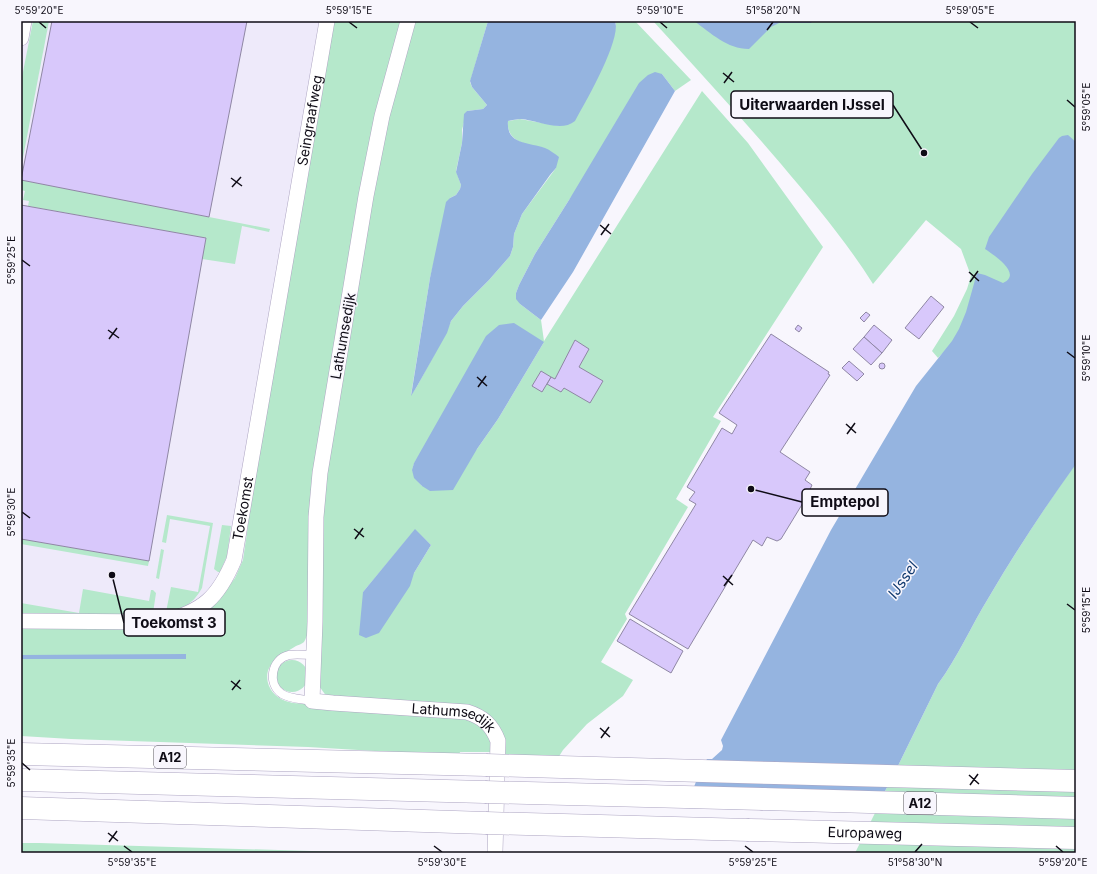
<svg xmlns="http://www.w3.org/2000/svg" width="1097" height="874" viewBox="0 0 1097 874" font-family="Inter,sans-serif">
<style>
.built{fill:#eeeafa}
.green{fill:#b5e8cb;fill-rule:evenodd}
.water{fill:#95b4e0}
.pier{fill:#f8f6fd}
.building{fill:#d8c8fb;stroke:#8f87a4}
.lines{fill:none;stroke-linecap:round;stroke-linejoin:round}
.lane-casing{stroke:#ada5c2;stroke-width:9}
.street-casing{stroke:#ada5c2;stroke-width:16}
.highway-casing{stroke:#ada5c2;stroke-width:23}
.lane{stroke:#fff;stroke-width:8}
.street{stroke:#fff;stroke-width:15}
.highway{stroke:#fff;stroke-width:22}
.highway-bridge-casing{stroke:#ada5c2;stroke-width:23;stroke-linecap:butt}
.highway-bridge{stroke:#fff;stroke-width:22}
.ticks{fill:none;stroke:#0f0c16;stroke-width:1.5}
.labels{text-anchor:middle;stroke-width:3;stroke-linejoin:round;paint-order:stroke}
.shield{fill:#f8f6fd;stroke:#55525b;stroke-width:1}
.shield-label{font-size:13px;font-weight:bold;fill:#0f0c16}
.street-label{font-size:14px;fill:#0f0c16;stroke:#f8f6fd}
.water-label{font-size:15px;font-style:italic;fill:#113a6f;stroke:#f8f6fd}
.leader{fill:none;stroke:#0f0c16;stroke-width:1.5}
.callout-dot{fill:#0f0c16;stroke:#f8f6fd;stroke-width:1.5}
.callout{fill:#f8f6fd;stroke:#0f0c16;stroke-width:1.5}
.callout-label{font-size:15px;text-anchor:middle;font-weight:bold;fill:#0f0c16}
.neatline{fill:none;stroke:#0f0c16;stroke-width:1.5}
.ticks-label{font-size:10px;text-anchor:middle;fill:#0f0c16}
</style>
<rect width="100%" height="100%" fill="#f8f6fd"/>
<polygon class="built" points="21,21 382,21 292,611 21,710"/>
<g class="green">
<polygon points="33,21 49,21 21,168 21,82"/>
<path d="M334 21H405L353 253 309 630C307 634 306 639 304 642 302 644 298 645 296 646 281 655 261 665 269 686 273 696 283 701 293 703L461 715 489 729 492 752H460L459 756 308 747 71 739 21 736V627L164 630 193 620 218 601 235 578 243 560 254 484Z"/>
<path d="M412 21H488L470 82 472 87 487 105 483 109 467 111 462 130V143L456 171 461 185 460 189 456 195 450 198 430 278 411 395 416 388 446 333 451 321 463 306 489 280 510 256 513 247 514 234 522 214 556 168 544 148C527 145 506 142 508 121L520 119 559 126 616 24 615 21H635L691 80 675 91 662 74 569 200 535 254 519 285 516 293 520 304 541 320 544 341 702 91 748 143 823 247 713 417 721 421 676 499 688 507 625 614 627 619 601 662 633 680 623 696 587 724 563 750 558 758 502 756 487 717 327 697 319 686V522L373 176ZM544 342 498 419 477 449 422 486C406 469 413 465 425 447ZM415 530 431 545 414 573 363 592Z"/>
<path d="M653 21H1076V197L1011 281 938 358 932 351 954 316 967 289 971 276 961 249 926 220 873 284C846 241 813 202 781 164 739 115 696 68 653 21Z"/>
<polygon points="21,180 270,229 269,232 242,226 235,264 202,259 206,238 28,206 29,201 23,200 25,191 21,190"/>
<path d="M1076 463V853H852L893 776 938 684C958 657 971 626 989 597 1016 551 1045 507 1076 463Z"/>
<path d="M167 515 213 523 202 588C193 604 184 608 168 613L166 612 171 587 198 592 210 526 170 519 166 543 162 542Z"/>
<polygon points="222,525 231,526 227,556 220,572 218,572 214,569"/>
<polygon points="21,539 149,561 148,566 21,544"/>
<polygon points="161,549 164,550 159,579 156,578"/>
<polygon points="83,589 149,601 151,590 153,590 156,593 153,613 150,616 21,614 21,603 79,613"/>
<circle cx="292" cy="676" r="16"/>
<polygon points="21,843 39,843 377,853 21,853"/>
</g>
<g class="water">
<path d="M488 21H615C622 39 585 103 575 121 561 133 537 120 521 119 517 119 512 120 508 121 506 145 529 142 545 148 550 150 555 154 559 157L556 168 550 175 522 214 514 234 513 247 510 256 489 280 463 306 451 321 447 333 416 388 411 396 430 278 446 202 450 198 456 195 460 189 461 185 456 172 462 143 464 114 467 111 483 109 487 105 472 87 470 81Z"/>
<path d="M694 21H812L811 23H779L771 27 749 49C727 49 711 33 694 21Z"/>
<polygon points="655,72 662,74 675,91 573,272 541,320 520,304 516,299 516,293 519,285 535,254 569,200 639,83 648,75"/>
<path d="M1068 135 1076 142V464C1045 507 1016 551 989 597 971 626 958 657 938 684L893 776 852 853H668L701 769 707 759H712L722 750 723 746 721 740 831 530 916 386 952 341 959 329 966 312 977 273 985 275 1003 283C1023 274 994 255 985 249L989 237 1032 174 1059 138 1062 136Z"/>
<polygon points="514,323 544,342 498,419 477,449 453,490 430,491 422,486 414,478 412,470 414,463 486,336 499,325"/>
<polygon points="415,529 431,545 414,573 410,586 379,633 366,638 359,635 363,592"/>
<polygon points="186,654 186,659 21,659 21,655"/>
</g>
<polygon class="pier" points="684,808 875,813 855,853 666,853"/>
<g class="building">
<polygon points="52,21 247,21 209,217 21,180"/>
<polygon points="21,205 206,238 149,561 21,539"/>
<polygon points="931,296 944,307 919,339 905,328"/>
<polygon points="866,312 870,315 864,322 860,318"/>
<polygon points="798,325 802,328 799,332 795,329"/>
<polygon points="874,325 892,340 882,353 864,337"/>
<polygon points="771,334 829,372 828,374 830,375 780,452 810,472 805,480 812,485 806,498 781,539 777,541 767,537 762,546 753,540 688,649 629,614 696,504 689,500 695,492 687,487 722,428 732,434 737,425 719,413"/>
<polygon points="864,337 882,353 871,365 853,349"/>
<polygon points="575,340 589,349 579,367 603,381 590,403 564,388 561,392 547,384 551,377 555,379"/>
<polygon points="849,361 864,374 857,381 842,368"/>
<circle cx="882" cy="366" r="3"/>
<polygon points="541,371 551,377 542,392 532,386"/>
<polygon points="630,619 683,651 671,673 617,641"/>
</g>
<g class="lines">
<defs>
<path id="lane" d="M312 701C303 699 290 699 282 694 267 684 271 659 289 655 296 654 306 655 314 655"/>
<g id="street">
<path id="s1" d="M408 21 382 116 366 196 320 473 316 517 315 622 312 701 333 703 467 712C483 717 492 725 498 741L495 853"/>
<polyline points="21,38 24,21"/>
<path id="s2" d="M21 621 163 622C203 611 218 598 234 560L327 21"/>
</g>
<g id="highway">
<polyline points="21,754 486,765"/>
<polyline points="775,773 1076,781"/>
<polyline points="21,780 485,792"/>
<polyline points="763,799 1076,808"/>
<polyline points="21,808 486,823"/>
<path id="s3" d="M749 830 1076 838"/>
</g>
</defs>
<use href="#lane" class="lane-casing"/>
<use href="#street" class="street-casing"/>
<use href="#highway" class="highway-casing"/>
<use href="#lane" class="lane"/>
<use href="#street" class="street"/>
<use href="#highway" class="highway"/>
<defs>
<g id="highway-bridge">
<polyline points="486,765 775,773"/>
<polyline points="485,792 763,799"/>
<polyline points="486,823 749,830"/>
</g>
</defs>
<use href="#highway-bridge" class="highway-bridge-casing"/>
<use href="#highway-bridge" class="highway-bridge"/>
</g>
<path class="ticks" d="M39 22 46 28M349 22 357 28M660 22 667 28M970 22 978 28M767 30 773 22M723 73 734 82M724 83 732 72M1067 100 1075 107M231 178 242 186M232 187 241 177M600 225 611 234M601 235 609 224M22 260 30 266M969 272 979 281M970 282 978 271M108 330 119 338M109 339 117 328M1067 352 1075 358M477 377 487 386M478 387 486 376M846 424 856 433M847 434 855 423M22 512 30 518M354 529 364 537M355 539 363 528M723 576 733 585M724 586 732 575M1067 604 1075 610M231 681 241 689M232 690 240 680M600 728 610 737M601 738 609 727M22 763 30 770M969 775 979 784M970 785 978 774M108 833 118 841M109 842 117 831M124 846 132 852M434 846 442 852M745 846 753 852M1056 846 1063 852M915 852 922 844"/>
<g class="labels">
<g class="shield">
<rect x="154" y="746" width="32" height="22" rx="3"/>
<rect x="904" y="792" width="32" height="22" rx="3"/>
</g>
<g class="shield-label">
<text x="170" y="762">A12</text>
<text x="920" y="808">A12</text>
</g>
<g class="street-label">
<text dy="5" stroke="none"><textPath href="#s2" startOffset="687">Seingraafweg</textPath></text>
<text transform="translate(343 336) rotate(-80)" y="5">Lathumsedijk</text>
<text dy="5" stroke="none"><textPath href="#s2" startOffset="293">Toekomst</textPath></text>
<text dy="5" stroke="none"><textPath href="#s1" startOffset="833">Lathumsedijk</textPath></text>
<text dy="5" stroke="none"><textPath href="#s3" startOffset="116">Europaweg</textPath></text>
</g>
<g class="water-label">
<text transform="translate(903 580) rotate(-56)" y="5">IJssel</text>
</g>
</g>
<path class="leader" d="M924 153L893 105M751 489L802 502M112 575L124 623"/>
<g class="callout-dot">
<circle cx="924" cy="153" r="4"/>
<circle cx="751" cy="489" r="4"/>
<circle cx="112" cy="575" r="4"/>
</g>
<g class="callout">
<rect x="731" y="91" width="162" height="27" rx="4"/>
<rect x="802" y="489" width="86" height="27" rx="4"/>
<rect x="124" y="609" width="101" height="27" rx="4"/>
</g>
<g class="callout-label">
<text x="812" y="110">Uiterwaarden IJssel</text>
<text x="845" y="507">Emptepol</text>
<text x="174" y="628">Toekomst 3</text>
</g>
<rect width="1097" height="874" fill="none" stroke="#f8f6fd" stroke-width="44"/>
<rect x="22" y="22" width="1053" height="830" class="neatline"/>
<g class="ticks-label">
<text x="39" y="14">5°59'20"E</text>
<text x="349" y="14">5°59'15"E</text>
<text x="660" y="14">5°59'10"E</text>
<text x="773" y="14">51°58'20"N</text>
<text x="970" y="14">5°59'05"E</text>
<text transform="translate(1086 107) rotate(-90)" y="4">5°59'05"E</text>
<text transform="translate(11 260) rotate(-90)" y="4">5°59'25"E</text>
<text transform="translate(1086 358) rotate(-90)" y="4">5°59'10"E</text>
<text transform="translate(11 512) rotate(-90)" y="4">5°59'30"E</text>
<text transform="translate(1086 610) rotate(-90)" y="4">5°59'15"E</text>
<text transform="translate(11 763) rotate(-90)" y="4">5°59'35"E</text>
<text x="132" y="866">5°59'35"E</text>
<text x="442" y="866">5°59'30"E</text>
<text x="753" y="866">5°59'25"E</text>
<text x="915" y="866">51°58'30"N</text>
<text x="1063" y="866">5°59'20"E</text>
</g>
</svg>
